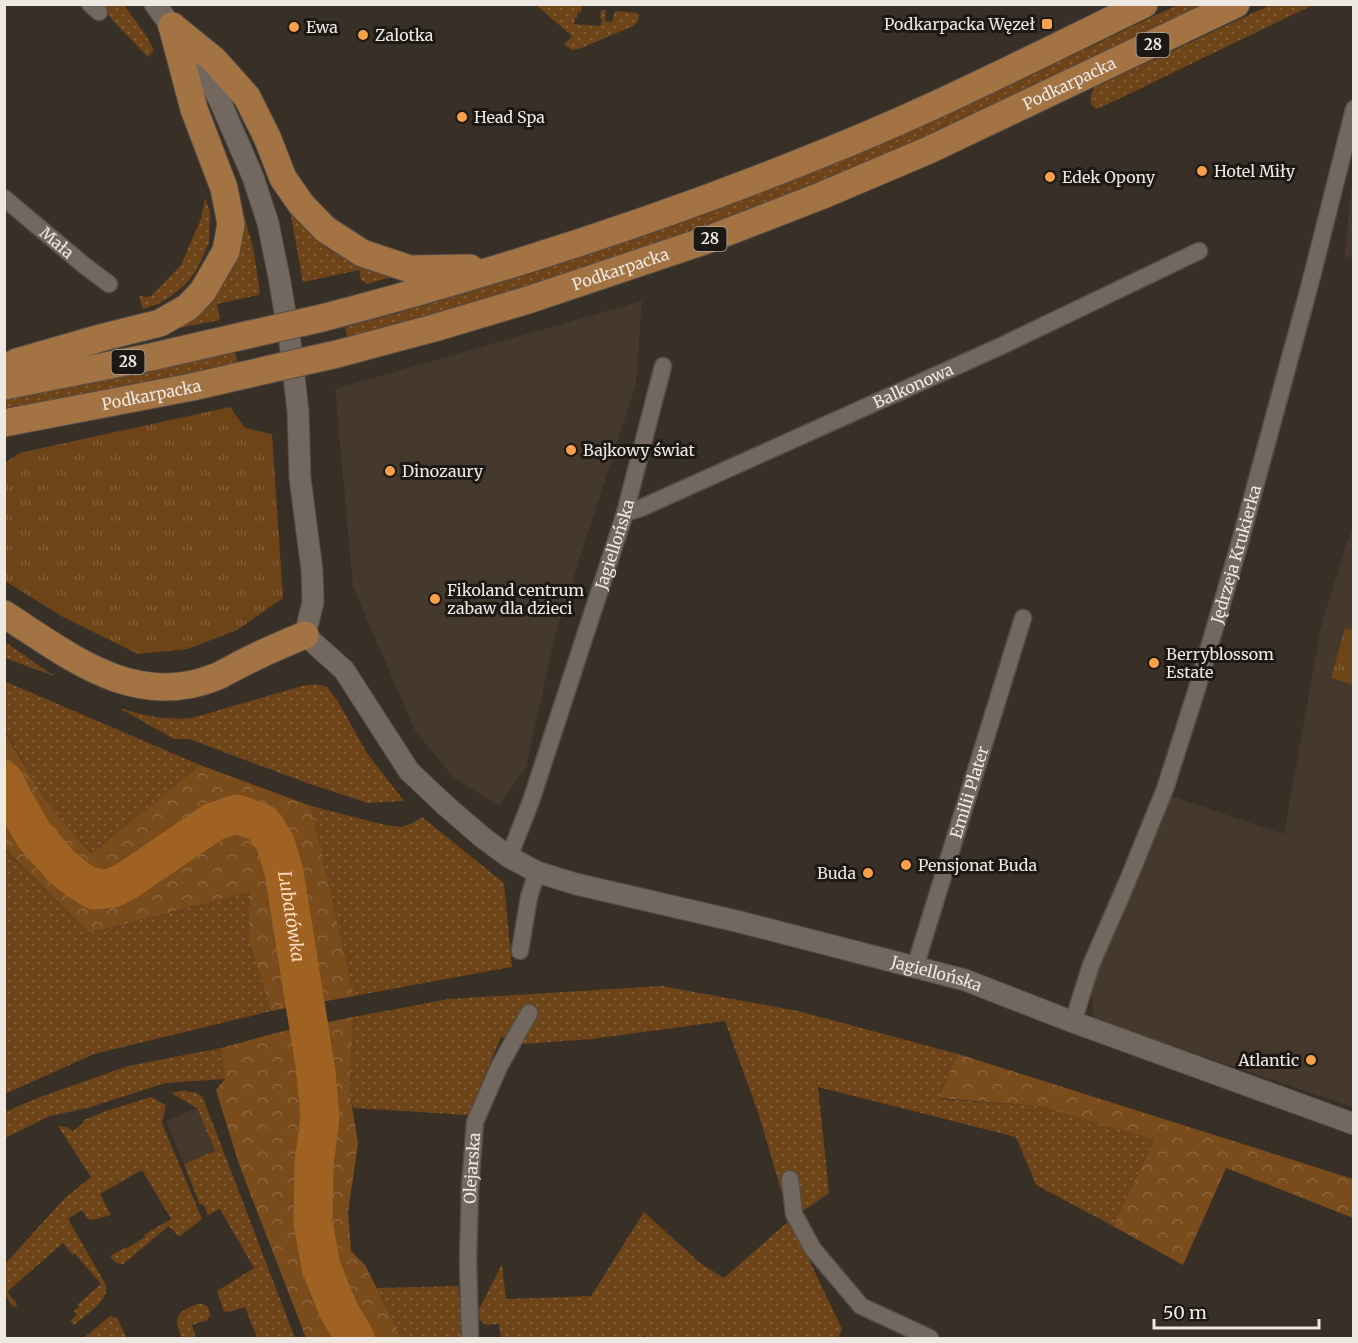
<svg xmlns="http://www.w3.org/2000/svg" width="1358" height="1343" viewBox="0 0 1358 1343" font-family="Merriweather,serif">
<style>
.built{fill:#45382c}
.grass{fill:url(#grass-dots)}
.forest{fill:url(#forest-crowns)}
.park{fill:url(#park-tufts)}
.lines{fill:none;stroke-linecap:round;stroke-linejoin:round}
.river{stroke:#9f6223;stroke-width:39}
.minor-casing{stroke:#554d47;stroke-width:19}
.tertiary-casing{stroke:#554d47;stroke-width:23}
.primary-casing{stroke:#554d47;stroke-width:29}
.minor{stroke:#72685f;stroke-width:16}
.tertiary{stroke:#72685f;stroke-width:21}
.primary{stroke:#a37343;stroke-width:27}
.primary-bridge-casing{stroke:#554d47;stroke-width:29;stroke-linecap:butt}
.primary-bridge{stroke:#a37343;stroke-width:27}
.poi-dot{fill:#f8a14a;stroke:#1c1814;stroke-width:2}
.labels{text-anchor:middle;stroke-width:6;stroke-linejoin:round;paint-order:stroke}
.shield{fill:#1c1814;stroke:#afaaa5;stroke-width:1.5}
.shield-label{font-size:15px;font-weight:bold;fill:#eee8e3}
.poi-label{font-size:16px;fill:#eee8e3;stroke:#1c1814;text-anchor:start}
.street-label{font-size:16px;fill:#eee8e3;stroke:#1c1814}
.water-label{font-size:18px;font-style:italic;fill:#fddabc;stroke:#1c1814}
</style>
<defs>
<pattern id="grass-dots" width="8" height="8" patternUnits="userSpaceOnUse" patternTransform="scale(1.5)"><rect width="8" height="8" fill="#6d4318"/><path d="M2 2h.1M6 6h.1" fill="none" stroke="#825e39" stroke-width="1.8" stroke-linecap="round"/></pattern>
<pattern id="forest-crowns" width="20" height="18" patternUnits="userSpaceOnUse" patternTransform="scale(1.5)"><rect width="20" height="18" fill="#7a4c1c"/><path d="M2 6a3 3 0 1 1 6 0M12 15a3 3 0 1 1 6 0" fill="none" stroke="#8d663d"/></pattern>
<pattern id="park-tufts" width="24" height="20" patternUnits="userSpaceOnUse" patternTransform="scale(1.5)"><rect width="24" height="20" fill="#6d4318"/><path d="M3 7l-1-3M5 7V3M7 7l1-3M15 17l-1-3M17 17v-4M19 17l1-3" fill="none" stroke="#825e39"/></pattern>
</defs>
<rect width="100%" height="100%" fill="#382f27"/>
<g class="built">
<polygon points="1353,166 1353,258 1345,256"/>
<polygon points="642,301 636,384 556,632 526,767 499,806 454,778 415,731 353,587 335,389"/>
<polygon points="1353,524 1353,1107 1094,1020 1090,988 1171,796 1284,834 1320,632 1328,603"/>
<polygon points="197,1108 215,1152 184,1164 166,1121"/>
</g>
<g class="grass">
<polygon points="580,4 582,5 581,13 578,12 577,18 575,18 574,24 600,26 602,19 600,18 601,10 606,10 605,21 612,22 615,11 637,13 639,16 637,23 633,26 579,49 573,50 564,45 572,36 536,5"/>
<polygon points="100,5 124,5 145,34 154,50 148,57 113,21 107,12"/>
<path d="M1177 5H1202L974 115 860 165 738 214 579 270 472 304 401 322 347 338 345 327C394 315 441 300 489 286 612 249 734 206 852 156 963 110 1070 56 1177 5Z"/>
<path d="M1270 5H1313L1102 107 1096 109C1088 103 1090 95 1095 87Z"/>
<polygon points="238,195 253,247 260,292 258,295 217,304 220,320 174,329 201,310 220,289 234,262"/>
<polygon points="205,198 210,212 209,243 196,271 186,284 171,296 158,304 143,309 139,296 146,297 151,296 181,265 201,219"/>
<path d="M290 211C302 226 317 243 335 253 352 264 373 270 392 277L367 284 361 280 359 270 303 282Z"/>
<polygon points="235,352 238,364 5,409 5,398 154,370"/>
<polygon points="5,642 54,676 5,658"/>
<polygon points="4,681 200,765 91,854 46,801 5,731"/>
<path d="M315 684 327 687 337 700 367 753 404 801 368 803 307 783 189 739H174L119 708C146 716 163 720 192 718L302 686Z"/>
<polygon points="311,806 385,825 401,827 413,823 422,817 504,883 512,967 354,996"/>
<polygon points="4,849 89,933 250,892 248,937 271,1011 94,1054 5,1094"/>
<polygon points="661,986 798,1011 958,1054 940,1099 1038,1106 1154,1140 1113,1226 1036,1185 1016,1137 818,1087 829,1193 790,1220 842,1329 838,1338 649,1338 644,1336 640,1338 501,1338 499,1324 485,1325 476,1315 502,1264 506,1299 591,1296 644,1212 700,1263 724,1278 790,1220 759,1115 725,1021 592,1039 523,1044 501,1037 468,1115 353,1108 350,1094 353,1017 449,999"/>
<polygon points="221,1048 225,1079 166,1083 87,1108 50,1116 5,1138 5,1112 40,1097 128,1066"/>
<path d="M186 1090 187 1092C194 1092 198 1092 203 1098L295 1338H257L245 1307 228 1312 227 1311 224 1312 217 1291 254 1268 220 1209 208 1215 203 1204 200 1205 184 1164 215 1151 197 1108 171 1093Z"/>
<path d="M151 1097 166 1105 162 1123 202 1219 179 1237 169 1226 123 1264C117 1264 113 1261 110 1256L126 1247 127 1248 145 1237 144 1235 171 1219 142 1170 100 1194 111 1215 93 1220 88 1219 82 1210 68 1219 106 1285C109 1302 85 1315 74 1325L70 1321 77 1315 74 1311 79 1307 77 1305 101 1284 75 1254 73 1255 63 1243 7 1292 17 1304 16 1305 18 1308 12 1306 5 1294V1264L64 1199 91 1177 58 1126 67 1127 73 1131 81 1125 84 1120 106 1111Z"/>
<polygon points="458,1286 464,1338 402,1338 377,1288"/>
<path d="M198 1304H202L207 1306 211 1316 208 1318V1320L192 1325 196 1338H182C173 1317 176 1312 198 1304Z"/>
<polygon points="110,1316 117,1318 127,1338 84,1338"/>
</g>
<g class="forest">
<polygon points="4,731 46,801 91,854 200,765 311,806 354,996 271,1011 248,937 250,892 89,933 5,849"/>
<polygon points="353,1017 350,1094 358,1143 348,1212 351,1251 365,1265 402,1338 306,1338 240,1167 216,1090 225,1079 221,1048 284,1031"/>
<polygon points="958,1054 1353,1179 1353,1218 1226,1168 1183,1265 1113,1226 1154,1140 1038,1106 939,1098"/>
</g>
<g class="park">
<polygon points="230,407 245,428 272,434 283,598 237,630 188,649 138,654 63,617 5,581 5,463 19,453"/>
<polygon points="1345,628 1353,630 1353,685 1331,678"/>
</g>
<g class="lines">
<path class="river" id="s1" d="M4 781 13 799 34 835 61 866 77 879 94 890 113 888 128 880 213 822 237 814 262 823 275 842 284 872 316 1072 320 1118 314 1164 313 1222 321 1267 339 1311 355 1338"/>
<defs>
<g id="minor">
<polyline points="90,4 99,12"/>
<path id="s2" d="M4 198 85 266 109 284"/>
<path id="s3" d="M625 513 641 508 999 347 1199 251"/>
<path id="s4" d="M509 857 531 801 625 513 663 366"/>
<polyline points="520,951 529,897 537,872"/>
<path id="s5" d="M915 967 1023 618"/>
<path id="s6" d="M1073 1022 1091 965 1128 880 1165 789 1195 695 1240 542 1310 284 1354 109"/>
<polyline points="790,1179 794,1214 813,1249 861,1306 930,1338"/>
<path id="s7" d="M470 1338 468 1260 470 1188 475 1122 499 1067 529 1013"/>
</g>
<g id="tertiary">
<path id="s8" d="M155 4 199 65 219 99 253 177 268 223 279 277 290 342 298 411 300 478 312 570 313 602 305 635 344 670 409 771 445 805 482 837 509 857 537 872 576 884 736 921 965 980 1073 1022 1354 1124"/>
</g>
<g id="primary">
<polyline points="172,26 214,60 247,97 267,137 283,178 301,204 325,229 362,253 410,269 470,268"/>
<path d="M322 318C495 273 666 218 831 150 938 107 1041 54 1144 4"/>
<path id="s9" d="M337 354 434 328 528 300 707 240 823 195 929 150 1236 4"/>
<polyline points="4,369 17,362 104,337 160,323 188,307 203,291 226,251 231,224 224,188 194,109 172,26"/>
<polyline points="4,386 151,357 251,334"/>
<path id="s10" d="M4 423 192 387 266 370"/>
<path d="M4 614C70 656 135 711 218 676 230 670 242 663 255 657 271 649 288 642 305 635"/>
</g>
</defs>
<use href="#minor" class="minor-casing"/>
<use href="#tertiary" class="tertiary-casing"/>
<use href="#primary" class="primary-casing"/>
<use href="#minor" class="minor"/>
<use href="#tertiary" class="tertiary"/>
<use href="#primary" class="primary"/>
<defs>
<g id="primary-bridge">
<polyline points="251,334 322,318"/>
<polyline points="266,370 337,354"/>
</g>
</defs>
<use href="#primary-bridge" class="primary-bridge-casing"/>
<use href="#primary-bridge" class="primary-bridge"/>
</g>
<g class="poi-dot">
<rect x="1041" y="18" width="12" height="12" rx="3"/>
<circle cx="294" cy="27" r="6"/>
<circle cx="363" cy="35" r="6"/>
<circle cx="462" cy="117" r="6"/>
<circle cx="1202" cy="171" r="6"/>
<circle cx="1050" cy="177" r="6"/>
<circle cx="571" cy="450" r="6"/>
<circle cx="390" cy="471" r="6"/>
<circle cx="435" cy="599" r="6"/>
<circle cx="1154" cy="663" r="6"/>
<circle cx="906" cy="865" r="6"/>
<circle cx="868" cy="873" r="6"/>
<circle cx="1311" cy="1060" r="6"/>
</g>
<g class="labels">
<g class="shield">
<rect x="1136.5" y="33" width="33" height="24" rx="4.5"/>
<rect x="693.5" y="227" width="33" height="24" rx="4.5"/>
<rect x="111.5" y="350" width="33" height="24" rx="4.5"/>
</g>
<g class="shield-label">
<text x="1153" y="50">28</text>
<text x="710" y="244">28</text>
<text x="128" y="367">28</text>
</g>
<g class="poi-label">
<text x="1035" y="30" text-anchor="end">Podkarpacka Węzeł</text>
<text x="306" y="33">Ewa</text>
<text x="375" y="41">Zalotka</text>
<text x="474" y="123">Head Spa</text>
<text x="1214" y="177">Hotel Miły</text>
<text x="1062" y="183">Edek Opony</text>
<text x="583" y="456">Bajkowy świat</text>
<text x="402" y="477">Dinozaury</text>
<text x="447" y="596">Fikoland centrum<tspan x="447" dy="18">zabaw dla dzieci</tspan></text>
<text x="1166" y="660">Berryblossom<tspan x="1166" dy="18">Estate</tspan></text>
<text x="918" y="871">Pensjonat Buda</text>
<text x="856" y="879" text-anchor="end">Buda</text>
<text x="1299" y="1066" text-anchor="end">Atlantic</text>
</g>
<g class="street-label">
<text dy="6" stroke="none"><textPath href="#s9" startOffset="782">Podkarpacka</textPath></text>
<text dy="6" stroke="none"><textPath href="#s2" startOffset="69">Mała</textPath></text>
<text dy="6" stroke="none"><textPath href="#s9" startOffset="296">Podkarpacka</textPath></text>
<text dy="6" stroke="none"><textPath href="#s3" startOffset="315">Balkonowa</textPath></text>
<text dy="6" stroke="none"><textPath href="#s10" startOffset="150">Podkarpacka</textPath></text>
<text dy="6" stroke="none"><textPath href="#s4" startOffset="330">Jagiellońska</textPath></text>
<text dy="6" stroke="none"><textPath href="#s6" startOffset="496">Jędrzeja Krukierka</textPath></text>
<text dy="6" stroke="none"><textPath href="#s5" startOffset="183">Emilii Plater</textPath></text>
<text dy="6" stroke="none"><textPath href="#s8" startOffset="1413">Jagiellońska</textPath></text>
<text dy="6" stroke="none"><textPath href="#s7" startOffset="170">Olejarska</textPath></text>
</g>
<g class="water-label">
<text dy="6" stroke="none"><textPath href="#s1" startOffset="434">Lubatówka</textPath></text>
</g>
</g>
<rect width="1358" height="1343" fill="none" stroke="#eee8e3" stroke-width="12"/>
<path d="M1154 1319v9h165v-9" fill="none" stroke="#eee8e3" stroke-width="3"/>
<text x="1163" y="1319" font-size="18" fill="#eee8e3" stroke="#1c1814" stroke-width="4.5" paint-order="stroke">50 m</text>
</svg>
